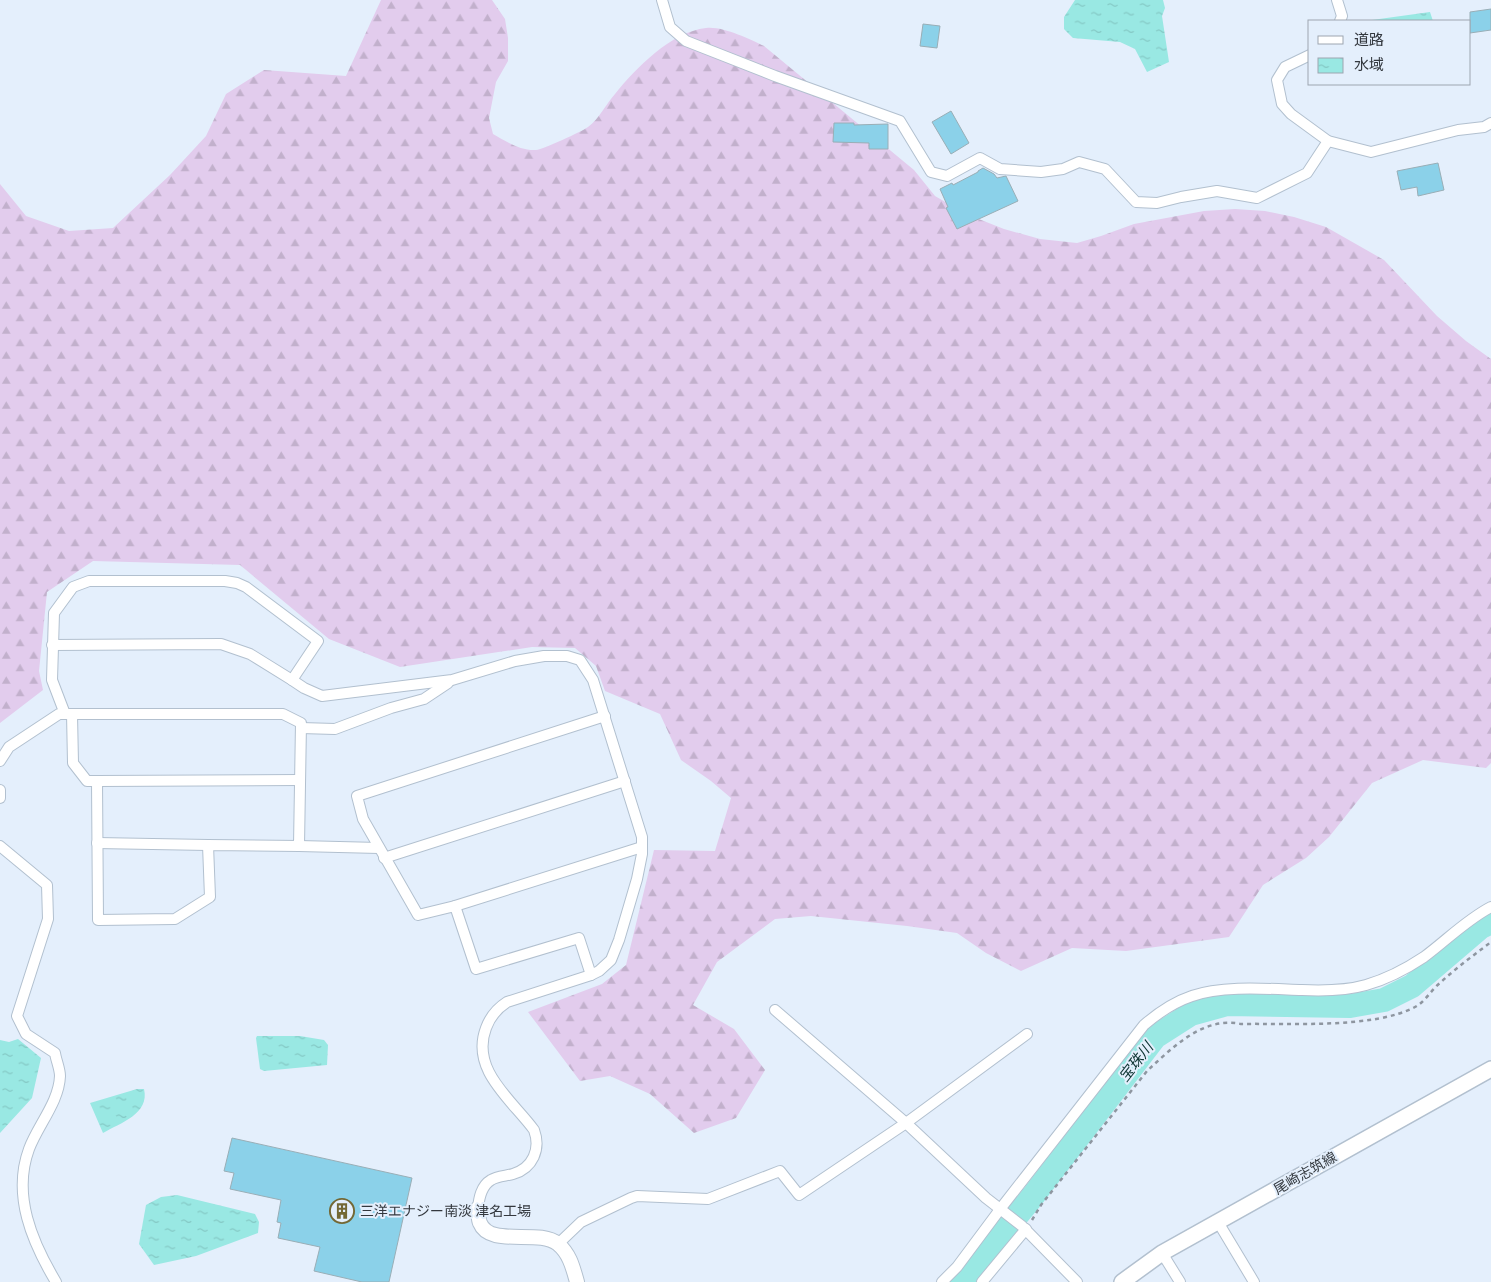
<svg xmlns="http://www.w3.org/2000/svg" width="1491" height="1282" viewBox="0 0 1491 1282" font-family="'Fira Sans Condensed','Noto Sans JP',sans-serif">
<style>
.forest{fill:url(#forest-firs)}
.water{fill:url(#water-ripples)}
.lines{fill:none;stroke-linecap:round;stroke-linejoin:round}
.river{stroke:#99e8e3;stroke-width:24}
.building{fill:#8bd1e9;stroke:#99aeb6}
.minor-casing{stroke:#b2c0cf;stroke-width:12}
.tertiary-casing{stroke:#b2c0cf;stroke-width:16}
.secondary-casing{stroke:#b2c0cf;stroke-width:18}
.path{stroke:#8e96a0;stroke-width:2.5;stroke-dasharray:4 4;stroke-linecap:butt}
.minor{stroke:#fff;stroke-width:10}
.tertiary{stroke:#fff;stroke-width:14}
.secondary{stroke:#fff;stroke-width:15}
.labels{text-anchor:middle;stroke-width:4;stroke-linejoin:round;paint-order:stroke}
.street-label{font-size:14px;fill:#33383e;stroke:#e4effc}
.poi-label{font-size:14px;fill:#33383e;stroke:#e4effc;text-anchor:start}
.water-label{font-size:15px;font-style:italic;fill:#0d3432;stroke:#e4effc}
</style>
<defs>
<pattern id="forest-firs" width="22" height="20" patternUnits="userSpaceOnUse" patternTransform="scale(1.25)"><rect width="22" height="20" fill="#e2cced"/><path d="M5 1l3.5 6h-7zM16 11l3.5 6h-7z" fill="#c2b0cc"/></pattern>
<pattern id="water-ripples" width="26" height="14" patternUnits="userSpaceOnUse" patternTransform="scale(1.25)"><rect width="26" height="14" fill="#99e8e3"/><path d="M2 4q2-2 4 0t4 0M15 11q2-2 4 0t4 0" fill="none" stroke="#84c8c4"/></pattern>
</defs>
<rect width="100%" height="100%" fill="#e4effc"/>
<path class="forest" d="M381 0H492L505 19 508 38V61L496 82 489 118 493 134C505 141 521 151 536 150 544 149 581 132 588 127 599 119 606 104 615 94 636 68 671 32 706 28 723 26 749 39 764 46L914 170 935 196 966 214 1004 229 1040 239 1077 243 1101 236 1134 224 1204 211 1235 209 1265 211 1294 217 1326 227 1384 260 1437 316 1466 341 1491 359V763L1486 768 1423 760 1372 783 1329 837 1306 858 1263 885 1229 937 1126 951 1072 948 1021 971 986 953 957 933 907 926 811 916 775 919 717 962 693 1005 734 1029 765 1070 736 1118 694 1133 650 1094 610 1076 580 1081 528 1012 602 984 626 965 654 850 715 851 731 798 711 781 681 760 660 714 605 691 596 666 575 648 532 647 400 667 329 639 240 565 93 561 47 592 39 671 43 690 0 723V184L26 216 69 231 113 228 170 175 206 136 226 94 264 70 346 76Z"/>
<g class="water">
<polygon points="1075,0 1163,0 1165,8 1162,16 1169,62 1147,72 1135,49 1120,42 1073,38 1064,29 1064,17"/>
<polygon points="1430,12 1433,21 1359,21 1364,20 1372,20"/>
<polygon points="257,1036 300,1036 324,1040 328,1045 327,1065 264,1071 260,1069 256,1038"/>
<polygon points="18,1039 41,1058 32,1098 0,1133 0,1040 9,1042"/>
<path d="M137 1089H144C150 1114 120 1123 103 1133L90 1103Z"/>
<polygon points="177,1195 255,1214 259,1222 258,1233 196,1256 154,1265 139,1244 146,1205 161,1197"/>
</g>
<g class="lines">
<polyline class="river" points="962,1282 1033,1196 1155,1037 1191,1014 1227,1004 1350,1006 1384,1000 1412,986 1481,927 1491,922"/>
</g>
<g class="building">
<polygon points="1491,9 1491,30 1470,33 1470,12"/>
<polygon points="923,24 940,26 937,48 920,46"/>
<polygon points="951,111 969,143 951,154 932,122"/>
<polygon points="834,123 854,123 854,125 888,124 888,149 869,149 869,143 833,142"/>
<polygon points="1438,163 1444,190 1418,196 1417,187 1401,190 1397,171"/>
<polygon points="983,168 994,174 997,178 1006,176 1018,201 957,229 946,208 948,207 940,189 952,183 953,185 978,172 978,171"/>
<polygon points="232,1138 412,1178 389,1282 362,1282 314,1271 320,1247 278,1238 281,1223 277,1222 281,1200 230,1189 234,1173 224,1171"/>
</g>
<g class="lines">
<defs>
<g id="minor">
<polyline points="662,0 670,27 686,41 775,76 900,121 931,172 947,176 980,158 1000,169 1041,172 1063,169 1079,162 1105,169 1136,202 1157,203 1181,197 1217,191 1257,198 1307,173 1328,141"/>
<polyline points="1337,0 1342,16 1340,21"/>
<polyline points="1310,55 1285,67 1277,80 1282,104 1291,114 1328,141 1371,152 1458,130 1484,127 1491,123"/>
<polyline points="52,645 221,644 250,654 292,680"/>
<path d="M65 714 52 680 54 613 73 587 89 581H225L237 583 246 587 318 641 292 680 304 688 322 696 452 680 515 661 544 656H567L580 660 593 680 642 837V854L637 879 619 940 611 960 599 971 591 975 507 1002C496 1009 490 1017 486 1028 470 1070 512 1100 534 1130 541 1149 533 1168 513 1174 506 1176 497 1176 491 1180 481 1186 479 1198 478 1208"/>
<polyline points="301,728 335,729 391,708 424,699 448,683"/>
<polyline points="0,761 9,747 59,714 283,714 301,723 299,846 208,845 210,897 175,919 98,920 97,781 87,781 73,763 72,714"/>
<polyline points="97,781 300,780"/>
<polyline points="0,790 0,798"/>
<polyline points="97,843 208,845"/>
<path d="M0 846 47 885 48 919 17 1016 26 1034 55 1053C56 1060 60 1069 60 1076 59 1102 38 1125 29 1149 12 1195 32 1242 56 1282"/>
<polyline points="299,846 379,848"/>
<polyline points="384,858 625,781"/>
<polyline points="455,906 642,847"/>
<polyline points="591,975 579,938 476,969 455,906 418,915 363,819 357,796 605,716"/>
<polyline points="775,1010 906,1123 986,1198 1022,1226 1077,1282"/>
<polyline points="1218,1222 1254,1282"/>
<polyline points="558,1244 581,1222 631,1198 637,1196 708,1199 780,1171 799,1195 906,1123 1027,1034"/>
<polyline points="1162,1253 1180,1282"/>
<path d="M942 1282 957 1267 1001 1208 1144 1025C1158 1013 1174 1002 1192 996 1222 985 1270 989 1302 990 1324 991 1345 991 1366 985 1387 979 1406 969 1424 957 1447 940 1466 920 1491 907"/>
<polyline points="982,1282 1026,1229"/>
</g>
<path id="tertiary" d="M478 1208C479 1213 478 1219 480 1223 490 1248 539 1228 558 1244 570 1254 573 1268 577 1282"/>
<polyline id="secondary" points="1122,1282 1162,1253 1491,1069"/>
</defs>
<use href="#minor" class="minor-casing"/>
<use href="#tertiary" class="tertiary-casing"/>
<use href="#secondary" class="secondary-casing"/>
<path class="path" d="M1032 1220 1041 1205 1147 1071C1172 1048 1203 1016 1241 1024 1288 1023 1374 1029 1415 1007 1426 1001 1431 990 1440 983 1456 968 1474 955 1491 942"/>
<use href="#minor" class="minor"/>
<use href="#tertiary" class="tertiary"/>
<use href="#secondary" class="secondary"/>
</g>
<defs>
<symbol id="building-ring" viewBox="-11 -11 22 22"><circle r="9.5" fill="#e4effc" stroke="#736835" stroke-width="1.5"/><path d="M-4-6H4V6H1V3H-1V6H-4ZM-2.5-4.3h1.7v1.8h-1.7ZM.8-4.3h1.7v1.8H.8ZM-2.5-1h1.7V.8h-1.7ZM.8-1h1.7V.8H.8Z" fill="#736835"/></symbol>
</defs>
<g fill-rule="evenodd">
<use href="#building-ring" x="328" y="1197" width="28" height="28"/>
</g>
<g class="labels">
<g class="street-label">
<text transform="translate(1305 1173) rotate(-30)" y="5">尾崎志筑線</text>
</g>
<g class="poi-label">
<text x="360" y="1216">三洋エナジー南淡 津名工場</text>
</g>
<g class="water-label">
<text transform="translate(1136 1062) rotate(-52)" y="5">宝珠川</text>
</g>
</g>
<rect x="1308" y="20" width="162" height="65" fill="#e4effc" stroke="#9da6b0"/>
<rect x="1318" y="36" width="25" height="8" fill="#ffffff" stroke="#9da6b0"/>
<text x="1354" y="45" font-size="15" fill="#33383e">道路</text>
<rect x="1318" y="58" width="25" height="15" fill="url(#water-ripples)" stroke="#9da6b0"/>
<text x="1354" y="70" font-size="15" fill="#33383e">水域</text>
</svg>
